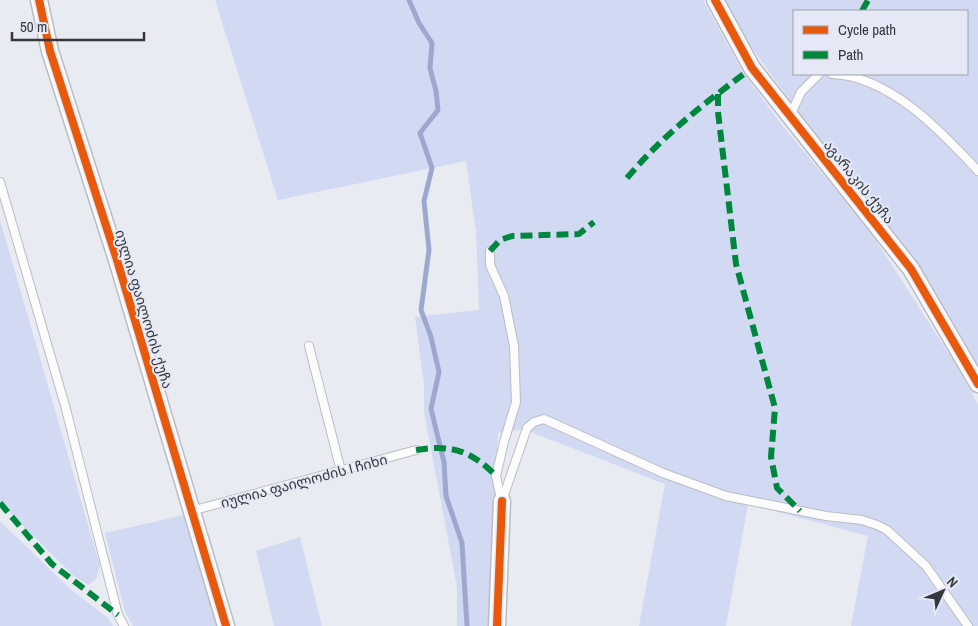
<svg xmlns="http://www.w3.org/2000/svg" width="978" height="626" viewBox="0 0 978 626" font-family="'Archivo Narrow','Noto Sans Georgian',sans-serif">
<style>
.green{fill:#d1d9f3;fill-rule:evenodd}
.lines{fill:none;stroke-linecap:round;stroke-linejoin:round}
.stream{stroke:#9ea8ce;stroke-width:5}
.service-casing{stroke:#bbbdc3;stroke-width:10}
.minor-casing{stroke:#bbbdc3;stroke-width:19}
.service{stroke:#fcfcfd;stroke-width:8}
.minor{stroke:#fcfcfd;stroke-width:16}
.quiet{stroke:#00873e;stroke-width:6;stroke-dasharray:12 6;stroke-linecap:butt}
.cycleway-casing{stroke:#e5e9f6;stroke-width:11}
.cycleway{stroke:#e8590c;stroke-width:8}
.labels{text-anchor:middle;stroke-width:4;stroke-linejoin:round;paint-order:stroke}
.street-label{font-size:14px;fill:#35373c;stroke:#e5e9f6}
</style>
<rect width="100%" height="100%" fill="#e9ebf2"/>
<g class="green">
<polygon points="215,0 703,0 742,71 781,124 868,228 956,365 978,404 978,626 851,626 868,536 748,504 726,626 639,626 665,484 523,429 498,433 489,626 457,626 457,587 424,412 424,385 415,317 479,310 476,231 466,161 278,200"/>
<path d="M722 0H978V366L920 270 814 134 732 20ZM794 11H967V74H794Z"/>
<polygon points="0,220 100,566 96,579 88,585 74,576 0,503"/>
<polygon points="184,515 220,626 133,626 125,612 105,533"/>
<polygon points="0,521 69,588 109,619 113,626 0,626"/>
<polygon points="300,537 322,626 274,626 256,551"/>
</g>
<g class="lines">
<polyline class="stream" points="409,0 419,23 432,43 430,68 436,91 438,110 420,133 432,168 424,201 429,250 421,310 431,337 439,372 431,409 444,462 446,496 462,543 467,626"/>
<defs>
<g id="service">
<path d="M832 74C890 76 942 132 978 171"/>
<polyline points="790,116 801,92 819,74"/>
<polyline points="0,182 66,409 118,615 124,626"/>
<polyline points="490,251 490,265 504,296 514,346 516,402 504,442 496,476 501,499"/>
<polyline points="309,346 341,471"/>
<polyline points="502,501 527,428 534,422 544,419 663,473 726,496 826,516 862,520 877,525 887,530 926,566 968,626"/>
<polyline points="191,511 416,450"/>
</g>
<g id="minor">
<polyline points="39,0 50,51 117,260 226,626"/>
<polyline points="715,0 752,68 911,269 978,384"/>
<polyline points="497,626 502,501"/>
</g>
</defs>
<use href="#service" class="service-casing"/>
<use href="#minor" class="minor-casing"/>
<use href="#service" class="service"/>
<use href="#minor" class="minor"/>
<g class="quiet">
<polyline points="862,11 868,0"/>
<polyline points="718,94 718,112 736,264 775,408 771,457 777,488 800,511"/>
<path d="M627 178C663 135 707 101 752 68"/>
<polyline points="490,251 500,240 512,236 579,234 594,222"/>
<path d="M416 450C451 444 472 451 496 476"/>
<polyline points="0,503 52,564 118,615"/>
</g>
<defs>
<g id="cycleway">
<polyline points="39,0 50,51 117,260 226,626"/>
<polyline points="715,0 752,68 911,269 978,384"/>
<polyline points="497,626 502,501"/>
</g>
</defs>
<use href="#cycleway" class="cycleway-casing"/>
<use href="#cycleway" class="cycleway"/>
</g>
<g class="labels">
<g class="street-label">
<text transform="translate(859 182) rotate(51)" y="5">აგარაკის ქუჩა</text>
<text transform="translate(144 309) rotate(73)" y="5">იულია ფაილოძის ქუჩა</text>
<text transform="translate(304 481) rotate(-15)" y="5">იულია ფაილოძის I ჩიხი</text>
</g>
</g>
<rect x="793" y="10" width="175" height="65" fill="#e5e9f6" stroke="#9fa2ac"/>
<rect x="803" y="26" width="25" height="8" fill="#e8590c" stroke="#9fa2ac"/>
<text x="838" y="35" font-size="15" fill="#35373c">Cycle path</text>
<rect x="803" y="51" width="25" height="8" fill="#00873e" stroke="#9fa2ac"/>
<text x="838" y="60" font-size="15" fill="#35373c">Path</text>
<g transform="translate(943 591) rotate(46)" stroke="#e5e9f6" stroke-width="4" paint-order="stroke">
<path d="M0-4L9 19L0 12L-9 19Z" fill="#35373c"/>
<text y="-8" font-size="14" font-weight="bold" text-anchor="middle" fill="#35373c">N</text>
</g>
<path d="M12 32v8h132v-8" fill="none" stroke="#35373c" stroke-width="2.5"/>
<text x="20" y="32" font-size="15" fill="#35373c" stroke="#e5e9f6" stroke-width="4" paint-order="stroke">50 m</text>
</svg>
